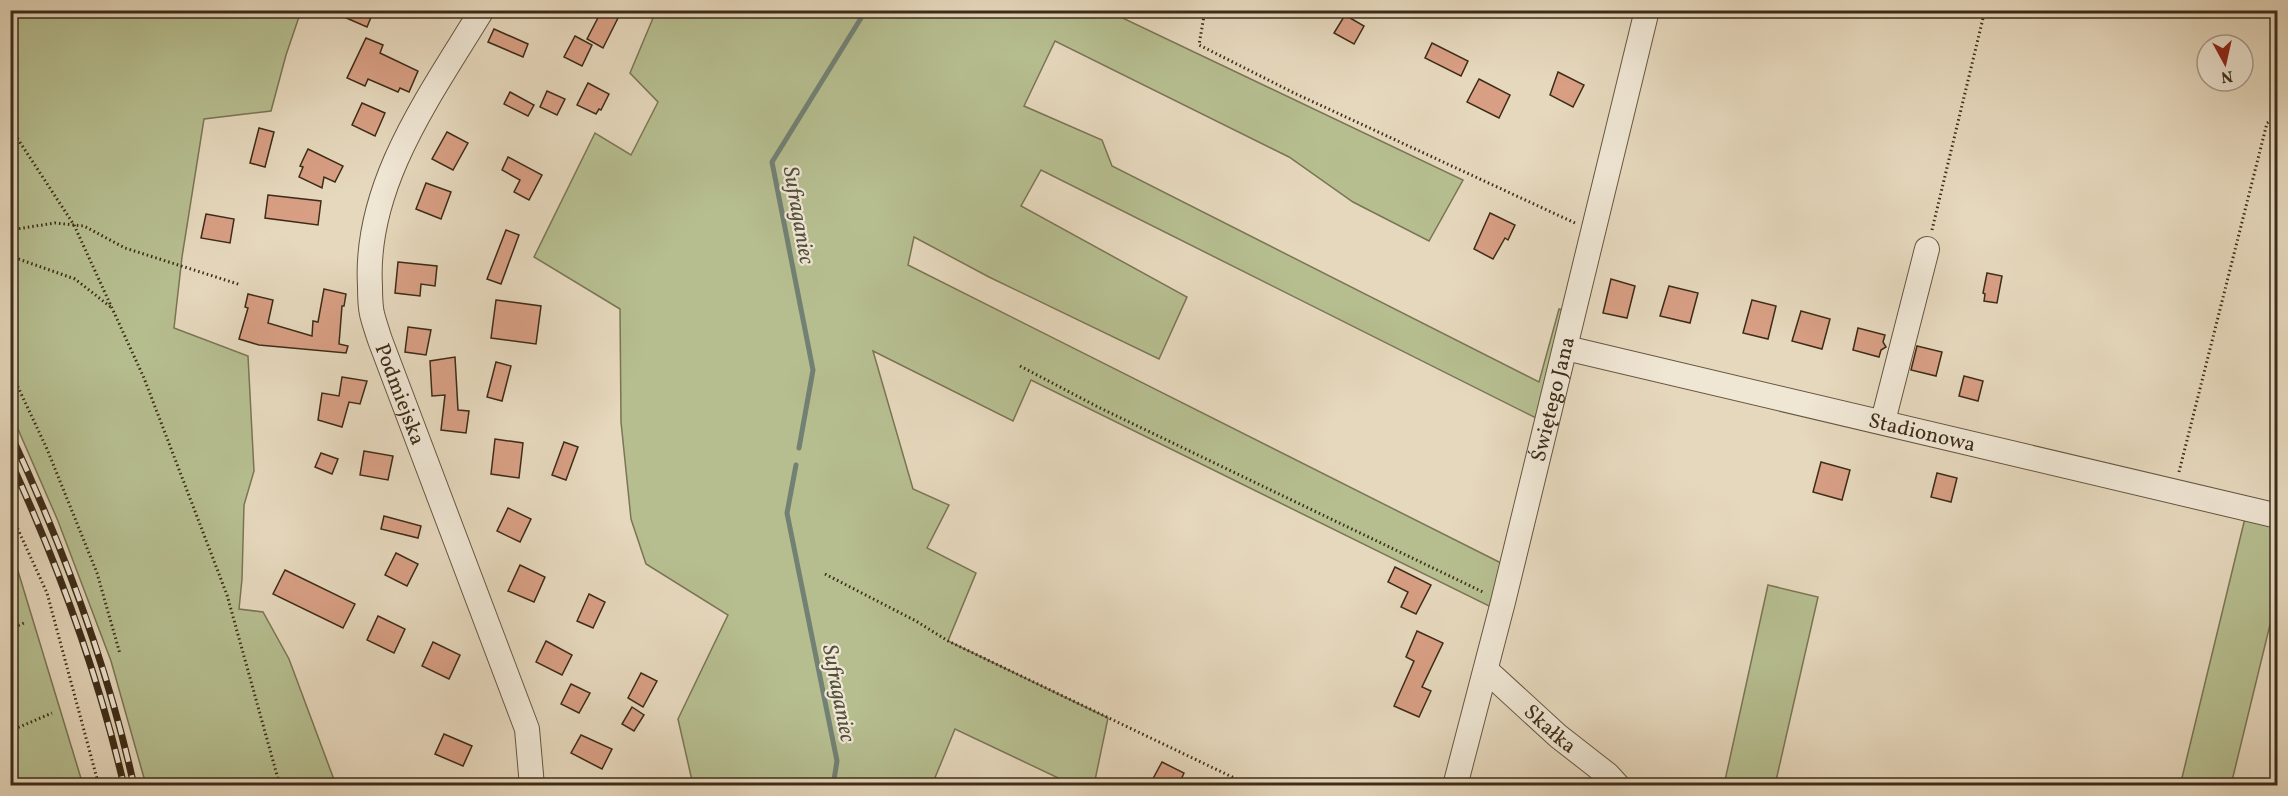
<svg xmlns="http://www.w3.org/2000/svg" width="2288" height="796" viewBox="0 0 2288 796" font-family="Vollkorn,serif">
<style>
.green{fill:#b6be90;stroke:#7a7554;stroke-width:1.5}
.lines{fill:none;stroke-linecap:round;stroke-linejoin:round}
.stream{stroke:#728174;stroke-width:5}
.building{fill:#d89f84;stroke:#3d2c18;stroke-width:1.5}
.minor-casing{stroke:#675741;stroke-width:26}
.path{stroke:#3d2c18;stroke-width:3;stroke-dasharray:1.5 3;stroke-linecap:butt}
.minor{stroke:#efe6d4;stroke-width:24}
.rail-casing{stroke:#3d2c18;stroke-width:7}
.rail{stroke:#efe6d4;stroke-width:4.5;stroke-dasharray:14;stroke-linecap:butt}
.labels{text-anchor:middle;stroke-width:4.5;stroke-linejoin:round;paint-order:stroke}
.street-label{font-size:21px;fill:#3d2c18;stroke:#efe6d4}
.water-label{font-size:22px;font-style:italic;fill:#53503e;stroke:#efe6d4}
</style>
<rect width="100%" height="100%" fill="#e6d8bd"/>
<filter id="stains"><feTurbulence type="fractalNoise" baseFrequency=".00333" numOctaves="4"/><feColorMatrix values="0 0 0 0 .2 0 0 0 0 .09 0 0 0 0 .02 0 0 0 .5 -.17"/></filter>
<radialGradient id="worn" r=".72"><stop offset=".6" stop-color="#630" stop-opacity="0"/><stop offset="1" stop-color="#630" stop-opacity=".3"/></radialGradient>
<g class="green">
<polygon points="10,11 301,11 286,55 271,111 204,119 182,257 174,328 248,356 254,471 244,505 242,579 239,609 263,612 289,659 336,785 146,785 111,661 58,521 11,413"/>
<polygon points="656,11 1108,11 1463,180 1429,241 1353,202 1289,157 1055,41 1024,106 1102,140 1112,166 1539,382 1559,309 1566,311 1538,419 1041,170 1021,206 1187,297 1159,359 989,277 914,237 908,265 1503,564 1493,608 1031,380 1013,421 873,351 913,489 949,505 927,548 976,573 948,641 1108,718 1094,785 1073,785 955,729 932,785 693,785 678,719 728,615 646,564 631,519 621,422 620,309 534,257 595,133 631,155 658,102 630,73"/>
<polygon points="2246,514 2277,521 2277,596 2231,785 2180,786"/>
<polygon points="11,548 83,785 11,785"/>
<polygon points="1768,585 1818,597 1775,785 1724,785"/>
</g>
<g class="lines">
<g class="stream">
<polyline points="799,448 813,370 772,162 866,10"/>
<polyline points="796,465 787,513 837,761 833,786"/>
</g>
</g>
<g class="building">
<polygon points="328,10 374,10 367,27"/>
<polygon points="602,10 622,10 603,48 587,39"/>
<polygon points="1345,15 1364,26 1354,44 1334,33"/>
<polygon points="494,29 528,44 523,57 488,42"/>
<polygon points="575,36 592,45 582,66 564,57"/>
<polygon points="366,38 383,45 380,53 418,71 409,92 400,88 398,92 368,79 365,86 347,78"/>
<polygon points="1432,43 1468,61 1461,76 1425,58"/>
<polygon points="1558,72 1584,85 1573,107 1550,95"/>
<polygon points="1479,79 1510,95 1499,118 1467,102"/>
<polygon points="588,83 609,94 601,110 599,109 596,114 577,105"/>
<polygon points="547,91 565,99 557,115 540,107"/>
<polygon points="510,92 534,105 528,116 504,104"/>
<polygon points="362,103 385,113 375,136 352,125"/>
<polygon points="259,128 274,132 265,167 250,163"/>
<polygon points="447,132 468,143 453,170 432,159"/>
<polygon points="308,149 343,166 335,182 324,177 322,188 299,177 303,167 300,166"/>
<polygon points="508,157 542,175 529,200 514,192 520,180 502,170"/>
<polygon points="426,183 451,192 441,219 416,209"/>
<polygon points="268,195 321,201 318,225 265,218"/>
<polygon points="1490,213 1515,225 1508,240 1505,238 1493,259 1474,249"/>
<polygon points="206,214 234,219 230,243 201,238"/>
<polygon points="506,230 519,235 501,284 487,279"/>
<polygon points="398,262 437,266 435,286 421,284 420,296 395,293"/>
<polygon points="1987,273 2002,276 1997,303 1984,301 1985,294 1983,293"/>
<polygon points="1611,279 1635,286 1627,318 1603,313"/>
<polygon points="1669,286 1698,293 1690,323 1660,316"/>
<polygon points="324,289 346,294 344,306 342,306 339,344 348,346 346,353 259,345 239,339 248,308 245,307 248,294 273,300 268,323 312,336 313,321 318,322"/>
<polygon points="496,300 541,306 536,344 491,338"/>
<polygon points="1752,300 1776,306 1768,339 1743,333"/>
<polygon points="1801,311 1830,319 1822,349 1792,341"/>
<polygon points="408,327 431,330 426,355 405,352"/>
<polygon points="1858,328 1885,335 1883,342 1886,347 1881,350 1879,357 1853,350"/>
<polygon points="1917,346 1942,352 1936,376 1911,370"/>
<polygon points="455,357 458,410 469,411 466,433 441,430 445,395 432,396 430,361"/>
<polygon points="496,362 511,366 502,401 487,397"/>
<polygon points="1964,376 1983,381 1978,401 1959,396"/>
<polygon points="342,377 367,381 360,404 349,402 342,427 318,420 322,393 339,396"/>
<polygon points="495,439 523,443 519,478 491,474"/>
<polygon points="564,442 578,447 566,480 552,475"/>
<polygon points="364,451 393,456 388,480 360,475"/>
<polygon points="321,453 338,459 332,474 315,467"/>
<polygon points="1821,462 1850,470 1842,500 1813,492"/>
<polygon points="1937,473 1957,478 1951,502 1931,497"/>
<polygon points="508,508 531,519 520,542 497,531"/>
<polygon points="384,516 421,526 418,538 381,529"/>
<polygon points="396,553 418,564 407,586 385,575"/>
<polygon points="520,565 545,577 534,602 508,591"/>
<polygon points="1395,567 1431,585 1416,614 1401,607 1408,592 1388,582"/>
<polygon points="285,570 355,604 343,628 273,594"/>
<polygon points="589,594 605,602 593,628 577,621"/>
<polygon points="378,616 405,629 394,653 367,640"/>
<polygon points="1417,631 1443,643 1422,687 1431,691 1419,717 1394,706 1414,661 1406,657"/>
<polygon points="546,641 572,655 562,675 536,662"/>
<polygon points="433,642 460,655 449,679 422,666"/>
<polygon points="641,673 657,681 643,707 628,698"/>
<polygon points="571,684 590,693 579,713 561,704"/>
<polygon points="632,707 644,715 634,731 622,724"/>
<polygon points="444,734 472,746 463,766 435,754"/>
<polygon points="581,735 612,749 602,769 571,753"/>
<polygon points="1162,762 1184,773 1178,786 1149,786"/>
</g>
<g class="lines">
<defs>
<g id="minor">
<path id="s1" d="M482 10C431 94 364 184 370 286 370 295 370 305 372 314 374 322 377 331 380 340L527 729 532 786"/>
<path id="s2" d="M1566 348 2278 516"/>
<polyline points="1883,421 1927,249"/>
<path id="s3" d="M1486 670 1558 736 1608 775 1618 786"/>
<path id="s4" d="M1455 786 1503 602 1647 10"/>
</g>
</defs>
<use href="#minor" class="minor-casing"/>
<g class="path">
<polyline points="1205,10 1199,45 1294,93 1575,223"/>
<polyline points="10,127 74,225 144,378 227,595 280,786"/>
<polyline points="10,230 55,223 84,226 125,248 241,285"/>
<polyline points="1932,230 1985,10"/>
<polyline points="10,256 75,279 112,308"/>
<polyline points="1020,366 1098,407 1485,593"/>
<polyline points="10,370 47,449 97,573 120,654"/>
<polyline points="2179,472 2267,123 2278,116"/>
<polyline points="10,512 47,593 99,786"/>
<polyline points="825,574 916,621 948,641 1251,786"/>
<polyline points="10,629 24,623"/>
<polyline points="10,731 52,713"/>
</g>
<use href="#minor" class="minor"/>
<defs>
<g id="rail">
<path d="M10 433C63 547 107 663 134 786"/>
<path d="M10 460C58 565 98 673 124 786"/>
</g>
</defs>
<use href="#rail" class="rail-casing"/>
<use href="#rail" class="rail"/>
</g>
<g class="labels">
<g class="street-label">
<text dy="7" stroke="none"><textPath href="#s1" startOffset="416">Podmiejska</textPath></text>
<text dy="7" stroke="none"><textPath href="#s4" startOffset="399">Świętego Jana</textPath></text>
<text dy="7" stroke="none"><textPath href="#s2" startOffset="366">Stadionowa</textPath></text>
<text dy="7" stroke="none"><textPath href="#s3" startOffset="87">Skałka</textPath></text>
</g>
<g class="water-label">
<text transform="translate(800 215) rotate(80)" y="8">Sufraganiec</text>
<text transform="translate(840 693) rotate(79)" y="8">Sufraganiec</text>
</g>
</g>
<rect width="2288" height="796" fill="none" stroke="#e6d8bd" stroke-width="36"/>
<rect x="12" y="12" width="2264" height="772" fill="none" stroke="#3d2c18" stroke-width="3"/>
<rect x="18" y="18" width="2252" height="760" fill="none" stroke="#3d2c18" stroke-width="1.5"/>
<g transform="translate(2225 63) rotate(172)"><circle r="28" fill="#efe6d4" stroke="#a89c89" stroke-width="1.5"/>
<path d="M0-4.5L10 22L0 15L-10 22Z" fill="#8f2418"/>
<text y="-9" font-size="16" font-weight="bold" text-anchor="middle" fill="#3d2c18">N</text>
</g>
<rect width="100%" height="100%" filter="url(#stains)"/>
<rect width="100%" height="100%" fill="url(#worn)"/>
</svg>
